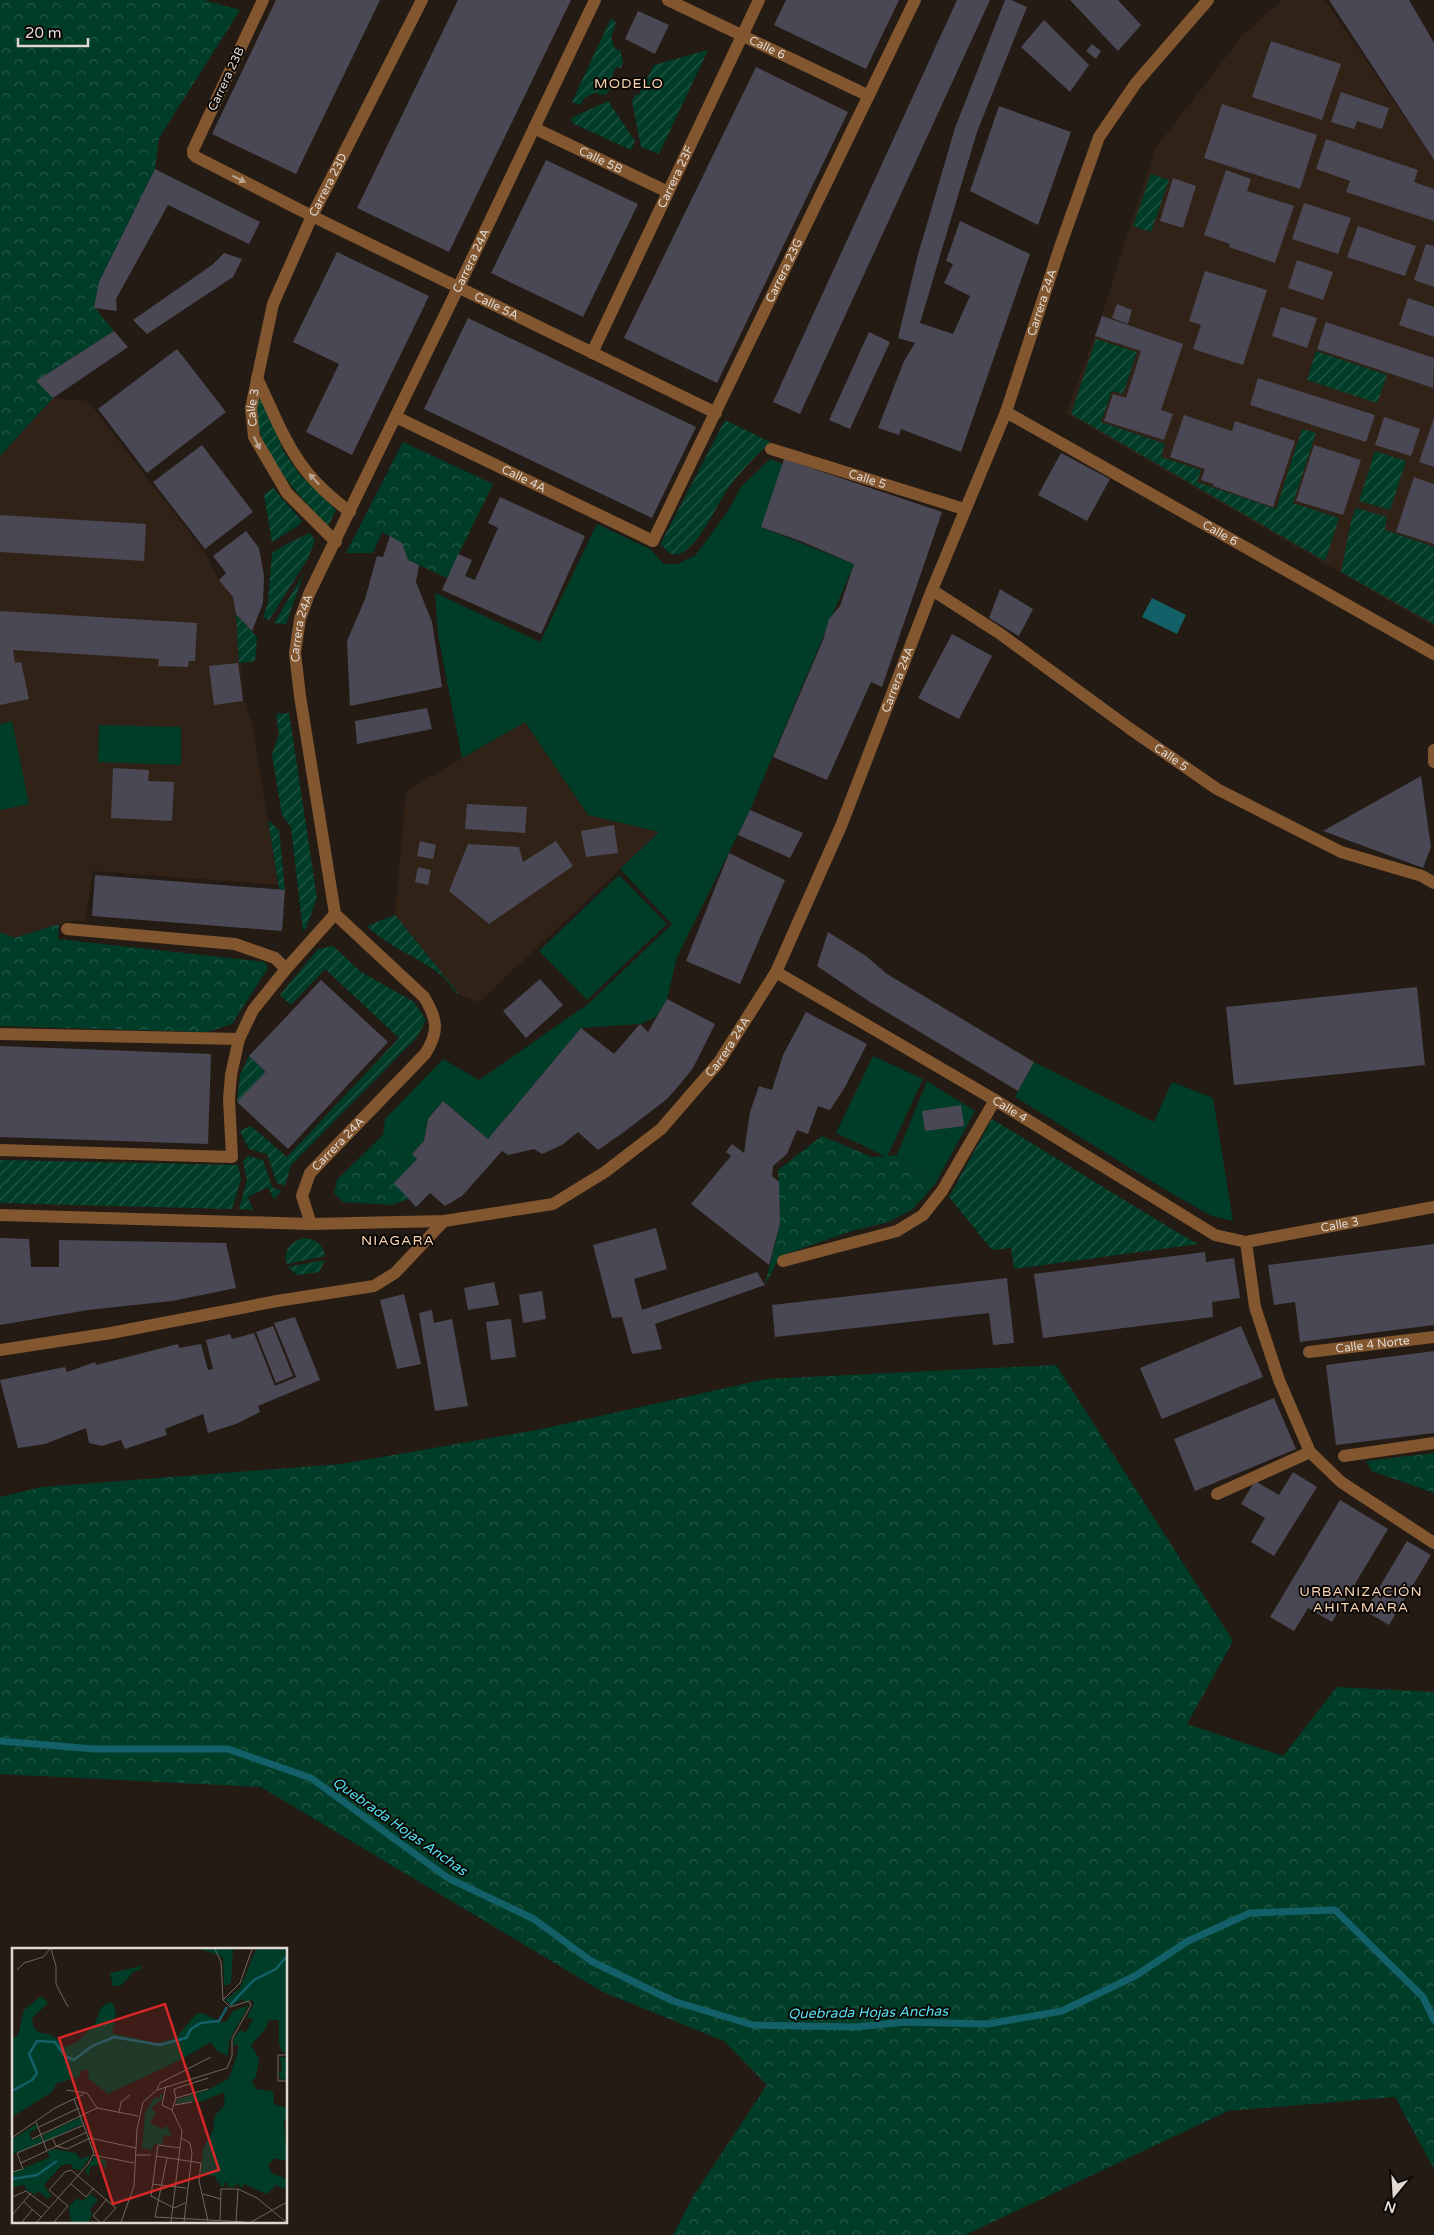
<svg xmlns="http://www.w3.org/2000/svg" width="1434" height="2235" viewBox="0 0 1434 2235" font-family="'Varela Round',sans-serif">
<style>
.built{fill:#312218}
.grass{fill:#003d28}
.forest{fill:url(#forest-crowns)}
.garden{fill:url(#garden-furrows)}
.water{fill:#136069}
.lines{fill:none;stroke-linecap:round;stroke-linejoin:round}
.stream{stroke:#136069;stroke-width:7}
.building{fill:#4a4854}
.minor{stroke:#82562e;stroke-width:12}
.oneway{fill:#baa491}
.labels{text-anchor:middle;stroke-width:4;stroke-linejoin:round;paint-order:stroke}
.street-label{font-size:12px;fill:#dfd8d3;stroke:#0a0705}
.neighbourhood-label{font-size:14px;letter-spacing:1px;fill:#fad5b5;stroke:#0a0705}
.water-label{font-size:14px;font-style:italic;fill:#55dfef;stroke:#0a0705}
.inset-river{fill:none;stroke:#136069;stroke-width:2.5}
.inset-road{fill:none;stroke:#6f6760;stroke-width:1}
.view{fill:#d62828;fill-opacity:0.15;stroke:#d62828;stroke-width:2.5}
.inset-edge{fill:none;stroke:#dfd8d3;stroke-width:2.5}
</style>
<defs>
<pattern id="forest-crowns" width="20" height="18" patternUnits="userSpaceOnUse" patternTransform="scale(1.25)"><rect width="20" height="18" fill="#003d28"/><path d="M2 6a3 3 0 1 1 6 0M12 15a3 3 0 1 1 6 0" fill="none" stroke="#255846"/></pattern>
<pattern id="garden-furrows" width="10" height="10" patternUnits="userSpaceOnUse" patternTransform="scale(1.25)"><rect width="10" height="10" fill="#003d28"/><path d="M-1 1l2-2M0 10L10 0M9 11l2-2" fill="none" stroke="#255846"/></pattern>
</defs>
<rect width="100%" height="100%" fill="#241b14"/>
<g class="built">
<polygon points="1282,0 1325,0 1434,160 1434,627 1066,413 1095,336 1155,149 1241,37"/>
<polygon points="53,398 88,401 206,554 219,580 233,597 236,614 244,701 253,727 278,885 93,871 85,922 71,921 14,939 0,932 0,456"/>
<polygon points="525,722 588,815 660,832 479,1002 459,994 395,915 406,791"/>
</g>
<g class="grass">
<polygon points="770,459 804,472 761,527 854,564 750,810 677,957 667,999 656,1017 640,1024 581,1028 488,1139 443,1101 428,1119 424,1141 412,1154 417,1159 411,1166 383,1135 385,1119 443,1059 479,1080 588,1004 672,924 620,869 659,832 588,815 525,722 462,758 438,635 435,593 540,642 597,524 650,549 664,564 677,564 695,556 728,511 741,487"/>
<polygon points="12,721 29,804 0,810 0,724"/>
<polygon points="99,725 181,727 181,765 98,762"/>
<polygon points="619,875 667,924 587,1000 539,951"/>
<polygon points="873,1056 923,1079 887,1157 836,1133"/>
<polygon points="1034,1062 1154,1122 1172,1082 1213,1098 1233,1221 1212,1216 1169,1192 1015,1097"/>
<polygon points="927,1081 975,1111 935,1184 897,1155"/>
</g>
<g class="forest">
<polygon points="0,0 203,0 240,10 159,138 155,169 99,282 95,308 114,331 36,381 53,398 0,456"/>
<polygon points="403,442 493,484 447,578 408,560 401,543 382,532 373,553 346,553"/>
<polygon points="59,924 58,939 264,962 268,968 232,1024 207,1032 0,1026 0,932 14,938"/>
<polygon points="383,1135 411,1166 409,1199 392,1205 343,1202 334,1193 337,1180"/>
<polygon points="822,1136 872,1157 897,1155 935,1184 914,1208 889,1222 852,1231 780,1256 765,1285 780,1223 778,1170"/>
<polygon points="1056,1365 1233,1641 1187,1724 1283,1756 1337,1687 1434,1692 1434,2169 1395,2097 1228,2111 965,2235 673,2235 694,2195 767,2085 724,2041 603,1992 261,1787 0,1774 0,1497 42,1487 341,1464 537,1430 766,1379"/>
<polygon points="1434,1453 1434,1493 1372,1471 1366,1461"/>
</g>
<g class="garden">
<polygon points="611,18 616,23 611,37 615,49 620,50 623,62 621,68 616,67 608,84 611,86 606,94 600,95 596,92 583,99 582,103 579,105 572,102"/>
<polygon points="708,50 659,154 641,147 632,101 636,94 639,95 654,65"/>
<polygon points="608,101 635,141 631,150 572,123 571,118"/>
<polygon points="1151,174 1169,180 1151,232 1133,226"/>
<polygon points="1096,339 1137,352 1123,394 1112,391 1101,422 1165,444 1161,457 1201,470 1197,482 1276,509 1302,429 1316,433 1293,503 1339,518 1325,561 1071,414"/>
<polygon points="1316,351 1387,375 1377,403 1307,380"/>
<path d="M259 393 284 452 300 475 336 510 328 526C301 498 258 453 256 413 255 407 258 400 259 393Z"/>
<path d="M725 420 770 442C757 455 743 469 731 484 718 501 699 548 679 554 670 556 665 550 661 543Z"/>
<polygon points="1375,451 1406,461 1390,510 1359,501"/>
<polygon points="273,488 302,521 299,525 272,542 264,495"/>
<polygon points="1356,508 1387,517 1385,530 1434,547 1434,624 1341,572 1351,522"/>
<polygon points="310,533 315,541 307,560 269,620 263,617 268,603 272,553 287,544"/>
<polygon points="304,573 286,624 274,623"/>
<polygon points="236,614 257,637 255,661 239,663"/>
<polygon points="289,713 317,898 306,928 303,931 291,827 282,815 272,754 279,735 276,714"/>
<polygon points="268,820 279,830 285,890 279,889"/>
<path d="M395 915 459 994 456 993C451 987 447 980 441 975 417 956 390 948 367 926Z"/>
<polygon points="333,946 361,972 414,1002 426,1020 417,1037 291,1165 285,1186 277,1183 267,1154 249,1149 240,1131 251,1126 287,1157 399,1038 325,969 291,1005 280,995 318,949"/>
<polygon points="249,1056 266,1072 237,1102 240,1075"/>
<polygon points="992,1119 1175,1231 1198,1244 1014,1269 1011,1248 992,1250 949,1197"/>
<polygon points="248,1156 263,1160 272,1187 281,1191 274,1199 268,1187 248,1197 253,1210 239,1209 247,1180 243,1161"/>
<polygon points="0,1160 238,1165 241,1179 232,1209 0,1203"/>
<path d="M304 1238C315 1239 323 1244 325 1256L287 1264C282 1251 292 1241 304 1238Z"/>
<polygon points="325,1260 319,1272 297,1275 288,1267"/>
</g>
<polygon class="water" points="1152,598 1186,615 1177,634 1142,617"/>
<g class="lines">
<polyline class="stream" points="0,1741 94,1749 228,1749 311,1778 448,1878 534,1919 591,1961 673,2001 753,2025 856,2027 906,2022 987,2024 1062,2011 1135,1976 1188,1941 1250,1913 1335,1910 1423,1997 1434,2020"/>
</g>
<g class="building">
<polygon points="276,0 380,0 296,174 212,134"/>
<polygon points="458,0 571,0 449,252 357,208"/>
<polygon points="786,0 899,0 866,69 774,25"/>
<polygon points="957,0 990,0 800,414 773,402"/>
<polygon points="1005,0 1011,0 1027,7 977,132 920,323 953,334 970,296 944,283 953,264 946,261 960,221 1030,254 961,452 901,429 899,435 878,428 904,361 915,343 898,338 917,258 955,128"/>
<polygon points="1070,0 1118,0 1141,25 1118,51"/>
<polygon points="1329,0 1409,0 1434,43 1434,160"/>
<polygon points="638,11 669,25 655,54 625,39"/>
<polygon points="1044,20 1089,65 1070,92 1021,47"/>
<polygon points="1271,41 1341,64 1322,120 1252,97"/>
<polygon points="1092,44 1101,51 1096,59 1086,51"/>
<polygon points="756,67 848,112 717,383 624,338"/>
<polygon points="1341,92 1389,108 1382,129 1357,121 1354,129 1331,122"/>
<polygon points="1222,104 1317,135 1300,189 1204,158"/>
<polygon points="999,106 1071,132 1038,225 970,191"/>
<polygon points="1326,139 1418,170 1414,182 1434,189 1434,221 1346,192 1350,181 1316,169"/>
<polygon points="546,160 638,204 583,317 491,273"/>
<polygon points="155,169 260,222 249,244 168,205 116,299 117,311 94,308 99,282"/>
<polygon points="1226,170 1251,179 1247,191 1294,206 1275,263 1229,247 1230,244 1204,235"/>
<polygon points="1173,178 1196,186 1183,228 1160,221"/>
<polygon points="1304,203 1351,218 1338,254 1292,239"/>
<polygon points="1358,226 1416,246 1405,276 1347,257"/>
<polygon points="1426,244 1434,246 1434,287 1414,280"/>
<polygon points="337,252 429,296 352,455 306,432 339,364 293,342"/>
<polygon points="224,253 242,259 233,277 147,334 133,320 212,265"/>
<polygon points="1297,260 1333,272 1323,300 1288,288"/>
<polygon points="1205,271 1267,290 1243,365 1193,349 1201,325 1189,321"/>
<polygon points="1408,298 1434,307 1434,337 1399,325"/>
<polygon points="1117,304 1132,310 1128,324 1112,318"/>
<polygon points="1281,307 1317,318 1307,348 1272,336"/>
<polygon points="1102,316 1183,344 1161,410 1173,414 1164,440 1104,421 1113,394 1126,398 1141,351 1095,336"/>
<polygon points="468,318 696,427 652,518 424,409"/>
<polygon points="1326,322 1434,358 1433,388 1317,349"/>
<polygon points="114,331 128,347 53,398 36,381"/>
<polygon points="869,332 890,342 850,429 829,420"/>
<polygon points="177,349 226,412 147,473 98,409"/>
<polygon points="1258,378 1375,415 1366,442 1250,405"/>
<polygon points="1184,415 1232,431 1235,421 1295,441 1273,507 1213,486 1214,484 1201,480 1205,469 1170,457"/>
<polygon points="1384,417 1420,429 1411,456 1375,445"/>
<polygon points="1434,418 1434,467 1419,462"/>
<polygon points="202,445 253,512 205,549 153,482"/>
<polygon points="1314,445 1361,460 1343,515 1296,501"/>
<polygon points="1061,453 1110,479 1087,521 1038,495"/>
<polygon points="784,459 942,512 882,687 871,682 827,780 773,757 823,640 829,619 840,606 854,564 803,542 761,527"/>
<polygon points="1414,477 1434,484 1434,544 1396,532"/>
<polygon points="500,497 585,536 541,634 442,590 458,554 472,560 465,576 475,580 498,528 488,523"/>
<polygon points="0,515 146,524 144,561 0,552"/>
<polygon points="246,531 259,548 264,576 263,603 252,631 236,614 233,597 219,580 226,573 213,556"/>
<polygon points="390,536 402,543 408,560 419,565 416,582 432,622 442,687 350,706 347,641 365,599 377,556 383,557"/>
<polygon points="1000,589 1033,609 1019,636 989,618"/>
<polygon points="0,611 197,623 195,661 189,661 188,667 158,666 159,659 13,650 15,663 21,662 29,699 0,705"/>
<polygon points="952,634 992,656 959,719 918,698"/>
<polygon points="238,663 243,701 214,705 209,666"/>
<polygon points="427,708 432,729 357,744 355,721"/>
<polygon points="113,768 149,770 148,781 174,782 172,821 111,818"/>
<polygon points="1421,776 1431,847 1423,868 1323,831"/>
<polygon points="467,804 527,807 525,833 465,829"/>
<polygon points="750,810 803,833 790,858 738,835"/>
<polygon points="614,825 618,853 586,857 581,831"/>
<polygon points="420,841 436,845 433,859 417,856"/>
<polygon points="556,841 573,866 489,924 449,891 468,844 519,847 523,862"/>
<polygon points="729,853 785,880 740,984 686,961"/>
<polygon points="418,867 431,870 428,885 415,882"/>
<polygon points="95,875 285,890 282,931 92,916"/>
<polygon points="828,932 866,956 887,974 1034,1062 1018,1091 870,1002 817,966"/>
<polygon points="540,979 563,1005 526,1038 503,1011"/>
<polygon points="321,980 388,1042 288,1149 237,1102 266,1072 249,1056"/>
<polygon points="1417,987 1425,1065 1234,1085 1226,1007"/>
<polygon points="667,999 715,1024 693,1068 681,1083 667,1099 624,1132 598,1150 578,1132 562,1145 542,1154 534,1149 508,1155 502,1151 462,1196 445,1206 430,1193 416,1207 394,1183 417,1159 412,1154 424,1141 428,1119 443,1101 488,1139 581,1028 614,1054 640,1024 648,1032"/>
<polygon points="806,1012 867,1044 845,1087 830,1110 818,1106 808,1134 797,1130 787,1154 773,1166 772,1176 779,1182 780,1223 769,1265 691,1204 731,1156 726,1152 732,1144 744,1153 750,1112 759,1086 772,1090 783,1055"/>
<polygon points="0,1046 211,1054 208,1144 0,1137"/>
<polygon points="961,1105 964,1126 925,1131 922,1111"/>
<polygon points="656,1228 667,1269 634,1279 642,1310 757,1272 765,1285 655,1324 662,1349 632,1354 622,1317 612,1318 593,1245"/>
<polygon points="0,1238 29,1239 31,1267 59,1267 59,1240 226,1243 236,1288 172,1301 88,1310 0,1325"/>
<polygon points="1434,1244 1434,1325 1300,1342 1295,1302 1274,1305 1268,1265"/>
<polygon points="1205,1252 1206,1262 1234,1258 1240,1298 1212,1302 1213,1317 1043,1338 1034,1274"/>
<polygon points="1007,1278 1014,1343 993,1345 989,1313 775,1337 772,1305"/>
<polygon points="494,1282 499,1305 468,1310 464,1288"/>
<polygon points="542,1291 546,1319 523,1323 519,1295"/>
<polygon points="404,1294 421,1364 397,1369 380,1300"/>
<polygon points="432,1310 434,1323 452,1319 468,1406 435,1411 419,1313"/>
<polygon points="295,1317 320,1380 258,1406 260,1412 236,1424 208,1433 203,1414 165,1429 167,1435 125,1449 121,1440 102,1446 89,1443 86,1428 45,1444 18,1448 0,1380 65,1367 67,1372 95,1362 96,1365 178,1344 179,1348 201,1344 208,1370 213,1369 206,1340 230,1334 232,1339 254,1333 275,1386 296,1377 274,1323"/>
<polygon points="511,1319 516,1357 491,1360 486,1322"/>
<polygon points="273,1326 293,1376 276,1383 256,1332"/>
<polygon points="1241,1326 1263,1377 1162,1419 1140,1368"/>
<polygon points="1434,1351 1434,1433 1336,1445 1326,1365"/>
<polygon points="1274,1398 1296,1449 1195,1491 1174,1439"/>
<polygon points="1293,1472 1317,1487 1274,1556 1251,1542 1265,1518 1241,1504 1255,1481 1279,1495"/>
<polygon points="1340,1500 1388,1529 1332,1622 1308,1608 1294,1631 1270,1617"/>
<polygon points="1407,1541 1431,1555 1389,1625 1365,1611"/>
</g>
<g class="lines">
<g class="minor">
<path id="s1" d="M263 0 193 150V154L196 157 312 216 716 413"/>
<path id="s2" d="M668 0 867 95"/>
<path id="s3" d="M534 128 668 192"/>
<path id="s4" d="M592 353 759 0"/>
<path d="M257 378C272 409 285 445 307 472 319 487 334 500 350 512"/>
<path id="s5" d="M1006 412 1434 654"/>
<path id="s6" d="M396 417 653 541 915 0"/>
<path id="s7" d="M771 449 964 509"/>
<path id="s8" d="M336 542 287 493 254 437 251 408 273 304 312 216 422 0"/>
<path id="s9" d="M932 590 999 633 1129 728 1217 789 1341 852 1422 876 1434 883"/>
<polyline points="1434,750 1434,762"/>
<polyline points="67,929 235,944 275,958 286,969"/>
<path id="s10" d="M776 972 995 1100 1215 1235 1246 1242 1434 1207"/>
<polyline points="0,1034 239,1039"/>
<polyline points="0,1150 232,1157 229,1099 231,1075 239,1039 253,1010 286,969 335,914"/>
<path id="s11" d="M0 1215 311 1224 444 1221 553 1204 605 1172 661 1129 719 1062 776 972 841 826 932 590 1006 412 1060 247 1099 137 1136 83 1208 0"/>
<path id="s12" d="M311 1224 302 1196 310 1173 425 1054C439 1032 438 1020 424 997L335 914 300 696 295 653 300 619 309 594 458 288 595 0"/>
<polyline points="1246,1242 1255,1307 1279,1380 1310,1452 1341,1482 1434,1543"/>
<polyline points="783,1261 897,1231 923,1215 942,1191 995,1100"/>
<polyline points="0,1350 111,1333 277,1301 374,1286 395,1273 444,1221"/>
<path id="s13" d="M1309 1352 1434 1337"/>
<polyline points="1344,1456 1434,1443"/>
<polyline points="1217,1494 1310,1452"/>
</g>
</g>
<defs><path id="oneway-solid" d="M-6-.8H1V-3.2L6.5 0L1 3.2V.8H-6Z" transform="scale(1.25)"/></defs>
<g class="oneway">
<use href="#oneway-solid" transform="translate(239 179) rotate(27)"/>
<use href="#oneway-solid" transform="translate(257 443) rotate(65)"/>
<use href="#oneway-solid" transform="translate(314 479) rotate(-133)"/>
</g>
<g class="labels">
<g class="street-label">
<text dy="4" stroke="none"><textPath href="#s2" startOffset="110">Calle 6</textPath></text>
<text transform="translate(226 79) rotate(-65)" y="4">Carrera 23B</text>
<text dy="4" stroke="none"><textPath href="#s3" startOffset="74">Calle 5B</textPath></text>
<text dy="4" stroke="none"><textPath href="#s4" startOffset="195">Carrera 23F</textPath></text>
<text dy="4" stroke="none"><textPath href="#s8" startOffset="401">Carrera 23D</textPath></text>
<text dy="4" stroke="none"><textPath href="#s12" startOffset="1098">Carrera 24A</textPath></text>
<text dy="4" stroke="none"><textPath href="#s6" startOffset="586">Carrera 23G</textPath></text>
<text dy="4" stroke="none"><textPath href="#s11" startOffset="1602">Carrera 24A</textPath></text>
<text dy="4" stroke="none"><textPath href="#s1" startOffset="509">Calle 5A</textPath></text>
<text dy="4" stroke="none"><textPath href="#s8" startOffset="164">Calle 3</textPath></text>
<text dy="4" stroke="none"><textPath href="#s6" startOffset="142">Calle 4A</textPath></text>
<text dy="4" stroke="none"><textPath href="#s7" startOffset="101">Calle 5</textPath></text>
<text dy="4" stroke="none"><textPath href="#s5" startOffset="246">Calle 6</textPath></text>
<text dy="4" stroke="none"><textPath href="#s12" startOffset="692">Carrera 24A</textPath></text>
<text dy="4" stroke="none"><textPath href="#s11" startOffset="1198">Carrera 24A</textPath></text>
<text dy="4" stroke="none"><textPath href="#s9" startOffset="292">Calle 5</textPath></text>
<text dy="4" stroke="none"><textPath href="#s11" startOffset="792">Carrera 24A</textPath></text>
<text dy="4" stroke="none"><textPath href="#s10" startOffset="271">Calle 4</textPath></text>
<text dy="4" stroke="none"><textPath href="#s12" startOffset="94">Carrera 24A</textPath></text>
<text dy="4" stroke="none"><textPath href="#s10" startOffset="639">Calle 3</textPath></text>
<text dy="4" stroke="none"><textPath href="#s13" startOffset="64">Calle 4 Norte</textPath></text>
</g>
<g class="neighbourhood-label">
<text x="629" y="88">MODELO</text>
<text x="398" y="1245">NIAGARA</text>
<text x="1361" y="1596">URBANIZACIÓN<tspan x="1361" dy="16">AHITAMARA</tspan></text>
</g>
<g class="water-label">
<text transform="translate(400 1826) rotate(35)" y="5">Quebrada Hojas Anchas</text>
<text transform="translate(868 2012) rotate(-1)" y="5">Quebrada Hojas Anchas</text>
</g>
</g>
<g transform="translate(12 1948)">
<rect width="275" height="275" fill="#241b14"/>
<path d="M268 109H275V132L268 131 267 124 270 123ZM148 145 152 148 139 161 144 164 138 175 151 181 154 177 160 188 152 187 150 197 143 196 136 206 138 201 130 200 133 164 143 149 148 150Z" fill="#003d28"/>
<path d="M188 1H221L219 35 212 38 211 9ZM244 1H275V105H271L267 96V72H256L254 80 239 97 247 111 244 129 240 133 244 141 261 143 262 156 275 160V171L272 172 275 213 263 210 256 217 260 225 275 231V239L272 241 264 237 255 246 232 236 230 241 225 235 223 239H216V235L213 234 212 239H209L207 234H211L205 233 203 228 189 227 191 200 201 183 203 167 213 157 212 144 191 153 164 156 165 151 196 142 217 130 226 104V97H221L222 90 228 82 234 84 241 71 235 69 242 56 240 52 232 54 230 51 220 58 213 52 228 40ZM129 18 130 21 123 23 108 38H101L98 25ZM29 48 36 55 20 70 21 78 26 84 40 87 53 99 65 94 82 78 89 60 95 55H101L104 65 100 85 145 95 164 90 184 66 190 65 209 74 215 73 221 63 237 57 217 93 216 108 205 103 199 94 168 112 96 146 76 130 77 122H70L67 129 45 135 40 144 0 169V91L6 87 12 62ZM69 169 70 176 32 194 31 187ZM24 176 26 180 17 185 20 192 29 188 30 195 0 206 1 191ZM42 201 64 205 68 211 79 207 69 222 61 221 60 216 50 217 32 237 39 248 36 251 26 243 23 247 14 242 13 237 0 239V225L38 209 35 204ZM79 246 86 252 78 261 80 266 77 274H59L57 259 65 250 70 253Z" fill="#003d28"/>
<path d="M82 209 94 212V221L91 216 78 218 77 228 73 223Z" fill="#003d28"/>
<path class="inset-river" d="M218 57 242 32 264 21 275 8M0 143 20 132 25 125 17 106 25 93 43 94 53 108 62 112 80 98 102 89 148 97 174 90 179 81 189 75 207 73 215 59M0 231 25 227 45 213"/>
<path class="inset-road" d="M39 1 44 18V36L56 59M5 22 12 15 31 9 38 1M211 52 228 35 240 1M275 107H266V133H275M154 138 150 157 160 162 170 183 159 274M145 141 148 135 199 109M54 142 75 145 85 160M164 150 196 141M163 157 180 154M85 160 126 168M160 162 164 150 162 141 196 130M107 164 109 154 118 147M24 174 35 203M27 179 67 160M0 186 1 189 43 160 72 146M169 190 178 195 180 206 172 274M20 191 85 160M41 191 44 198 55 201 78 190 124 200M168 200 146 197 139 248 162 260 173 255M81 207 122 215M123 207H139M144 208 189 215 187 233 196 273M155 210 143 269 233 274M9 215 75 184M0 224 11 221 5 205 72 177M59 236 74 249 82 240M140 236 174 240M191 246 209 251M0 249 14 243 37 260M12 254 29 269M0 267 19 245M208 273 209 241H226L245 250 274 274M10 274 20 262M25 274 76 216 82 205 62 151M42 274 56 258 37 242 53 224 59 222 104 260 91 274M88 274 81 268 95 251M109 274 122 238 125 181 131 154 145 142 215 120 220 108V91L239 57 237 53 218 59 211 52 209 14 203 1M224 274 226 241M239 274 275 254"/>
<path class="view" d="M153 56 207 222 101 256 47 90Z"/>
<rect width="275" height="275" class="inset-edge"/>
</g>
<g transform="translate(1394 2195) rotate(198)" stroke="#0a0705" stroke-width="4" paint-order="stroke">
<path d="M0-4L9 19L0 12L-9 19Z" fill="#dfd8d3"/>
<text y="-8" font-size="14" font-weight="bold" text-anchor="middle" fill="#dfd8d3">N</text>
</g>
<path d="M18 38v8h70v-8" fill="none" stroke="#dfd8d3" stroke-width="2.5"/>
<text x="25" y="38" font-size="15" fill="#dfd8d3" stroke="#0a0705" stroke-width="4" paint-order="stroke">20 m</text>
</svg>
